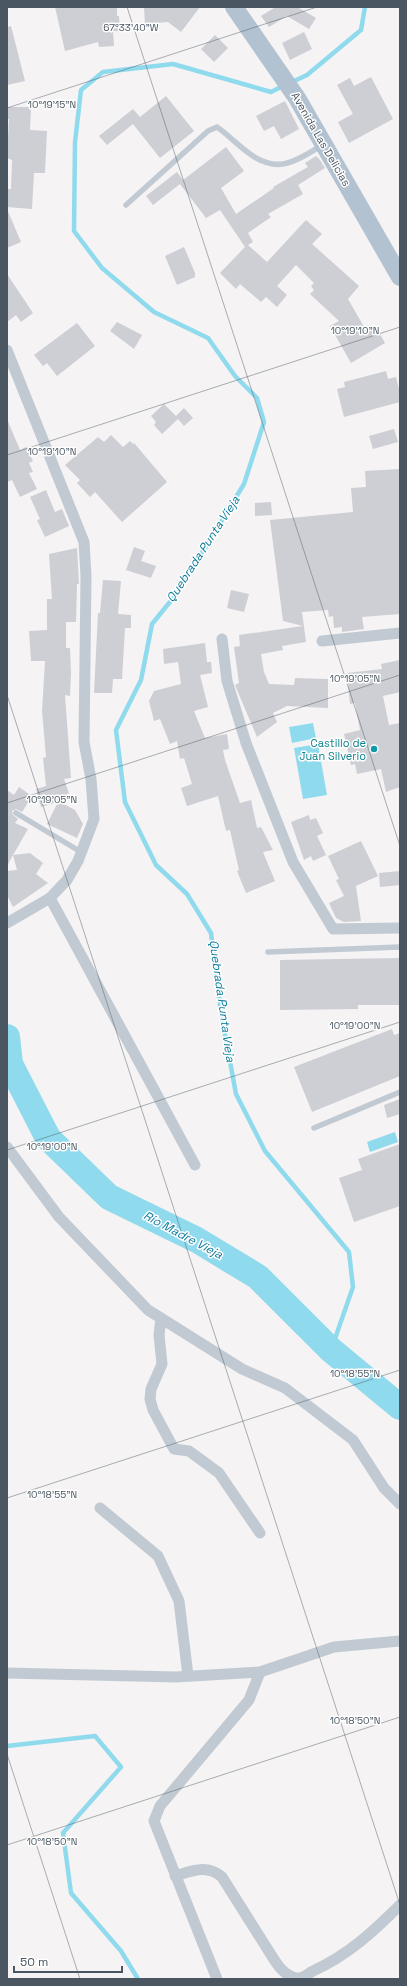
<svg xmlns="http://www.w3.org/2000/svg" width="407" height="1986" viewBox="0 0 407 1986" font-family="'Space Grotesk',sans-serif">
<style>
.water{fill:#90daee}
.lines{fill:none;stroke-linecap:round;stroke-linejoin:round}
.stream{stroke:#90daee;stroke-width:4.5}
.river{stroke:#90daee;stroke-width:26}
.building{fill:#cdcfd5}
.service{stroke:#c1cad2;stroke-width:5.5}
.minor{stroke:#c1cad2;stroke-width:11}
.primary{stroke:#b3c2d1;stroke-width:18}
.ticks{fill:none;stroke:#4a5661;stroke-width:1;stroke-opacity:0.45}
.culture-dot{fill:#0f9aa8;stroke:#fff;stroke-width:1.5}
.labels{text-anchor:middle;stroke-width:3;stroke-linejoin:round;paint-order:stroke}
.street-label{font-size:11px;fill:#4a5661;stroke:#fff}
.culture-label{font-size:11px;fill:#0d838f;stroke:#fff;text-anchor:end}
.water-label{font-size:12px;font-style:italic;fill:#0c7c9b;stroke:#fff}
.ticks-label{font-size:10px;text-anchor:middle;fill:#4a5661;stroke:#fff;stroke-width:3;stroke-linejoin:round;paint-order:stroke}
</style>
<rect width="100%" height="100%" fill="#f5f3f3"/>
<g class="water">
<polygon points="313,723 316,738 292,743 289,727"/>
<polygon points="318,744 327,795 303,799 294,748"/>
<polygon points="395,1132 398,1142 370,1152 367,1142"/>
</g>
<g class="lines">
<g class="stream">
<polyline points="290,83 307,75 361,30 365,7"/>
<polyline points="283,86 271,92 173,64 103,72 81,90 75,142 74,231 102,268 154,312 208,338 235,376 257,398 264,422 244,484 178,592 152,624 141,680 116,730 125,802 156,865 187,894 211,933 221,1013 236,1094 265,1151 349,1252 353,1287 331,1350"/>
<polyline points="7,1746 95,1736 121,1767 63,1833 71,1893 121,1951 138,1979"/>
</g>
<polyline class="river" points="7,1037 10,1064 48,1138 109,1197 197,1240 258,1277 331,1350 400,1407"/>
</g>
<g class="building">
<polygon points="55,7 117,7 117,16 119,16 120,31 113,31 114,46 99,47 98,42 65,51"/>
<polygon points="144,7 200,7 181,32 168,22 145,24"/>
<polygon points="273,7 301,7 299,8 316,18 309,29 287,16 269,27 261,16 274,8"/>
<polygon points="11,26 25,81 7,85 7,27"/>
<polygon points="304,32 312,49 290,60 282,43"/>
<polygon points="215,35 228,48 214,62 201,49"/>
<polygon points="371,77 393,119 349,143 338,122 353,114 337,85 350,78 354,86"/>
<polygon points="166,96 194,131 160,158 133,124 107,145 99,136 133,109 140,117"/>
<polygon points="285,101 299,129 281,139 274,126 264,131 256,116"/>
<polygon points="7,107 31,107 30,130 47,131 45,173 34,173 32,209 7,207 7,189 11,189 12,160 7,158 9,119 7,119"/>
<polygon points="226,147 244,171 221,188 236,214 274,188 273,187 308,167 305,163 316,156 320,160 325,168 298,185 303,194 268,214 271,217 248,233 253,242 248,245 267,262 306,220 322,234 312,244 359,286 348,299 367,332 376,327 385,343 351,363 330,326 339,321 310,294 314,290 311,286 314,283 296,265 277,286 287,295 277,307 266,297 261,302 240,284 236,289 220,273 245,247 220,210 206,218 180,184 153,205 146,196 177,172 183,180"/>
<polygon points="7,209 21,242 7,248"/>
<polygon points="184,247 195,273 195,277 177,285 165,256"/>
<polygon points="7,274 33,313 21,322 16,315 7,322"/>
<polygon points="117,322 142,335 134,349 110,331"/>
<polygon points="77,323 95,346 57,376 47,363 43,366 34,355"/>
<polygon points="386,371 388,379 396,377 400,393 400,402 344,417 337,389 345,387 344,382"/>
<polygon points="164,404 176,416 184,408 193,418 184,426 178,419 162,434 154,425 156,422 151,416"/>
<polygon points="7,419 20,450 26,447 33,461 29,463 33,472 29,473 37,489 20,497 12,480 7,482"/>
<polygon points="394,429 398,442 373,449 369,436"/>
<polygon points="111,435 123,447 130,441 133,444 134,443 167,482 122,522 95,492 90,497 77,483 80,480 65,465 98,437 104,442"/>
<polygon points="400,469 400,614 362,617 364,629 342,632 342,627 334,628 333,616 329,617 328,610 302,612 306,642 282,646 283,650 261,654 264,672 269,684 294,685 295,678 328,679 328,708 287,706 273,713 277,722 257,737 235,685 239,683 234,647 240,646 239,635 303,626 283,621 270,520 353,512 351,488 366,487 365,471"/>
<polygon points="46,490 55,512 62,509 69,526 45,537 37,520 40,519 30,497"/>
<polygon points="271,502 272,515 255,516 255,503"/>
<polygon points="134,547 145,551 141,561 156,566 151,578 126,570"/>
<polygon points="77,548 79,584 77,584 76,622 66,622 66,648 70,648 71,673 70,696 65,695 71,778 64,779 69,793 58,801 75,810 83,824 77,838 47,824 58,802 41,807 36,789 46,786 43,758 46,757 42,711 45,661 31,661 29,631 47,630 47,599 52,599 49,554"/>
<polygon points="103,580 121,581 118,614 131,615 131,628 125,628 122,679 113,679 112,693 94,693 98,613 100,613"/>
<polygon points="231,590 249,594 244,612 227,608"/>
<polygon points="205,643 207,662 211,662 212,673 200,675 208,707 194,711 205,738 227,734 229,749 223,750 225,760 240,803 251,800 257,828 261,827 273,850 263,852 275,881 246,893 237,871 239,870 230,830 226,831 218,796 187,806 181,788 192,784 184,758 180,759 177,741 170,744 160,719 154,721 149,701 154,691 181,684 178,662 164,664 163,649"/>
<polygon points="400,660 400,692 383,696 389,725 400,723 400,787 386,792 381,769 357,774 355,764 351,765 344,734 360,730 355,703 350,704 347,673 382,669 381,664"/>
<polygon points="19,787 32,796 22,812 16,809 12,811 13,815 18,819 15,823 28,829 13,855 30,853 43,863 36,874 48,883 13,907 7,895 7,871 17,870 13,855 7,866 7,790 14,795"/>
<polygon points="309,815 310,820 316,818 323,833 317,836 326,855 313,861 311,856 304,860 291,822"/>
<polygon points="361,841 378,876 356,886 361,921 344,922 336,918 329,903 344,896 336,880 339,879 328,856"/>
<polygon points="400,871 400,885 380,887 379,873"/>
<polygon points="400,958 400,1005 358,1005 358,1009 280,1010 280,960"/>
<polygon points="392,1029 394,1035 400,1033 400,1076 312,1112 294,1067"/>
<polygon points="400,1099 400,1114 387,1118 384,1105"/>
<polygon points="400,1144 400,1206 354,1222 339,1178 362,1170 358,1159"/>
</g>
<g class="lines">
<g class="service">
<path d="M126 205 208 131 217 127C236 140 256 168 283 164 296 162 311 152 322 145"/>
<polyline points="16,813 81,852"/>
<polyline points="268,952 400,947"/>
<polyline points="314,1128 400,1092"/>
</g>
<g class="minor">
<polyline points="7,350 84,542 86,576 84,742 91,779 94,819 78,861 67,880 50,898 7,923"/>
<polyline points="222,639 227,681 246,743 293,862 333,929 400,928"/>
<polyline points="322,641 400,633"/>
<polyline points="50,898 195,1165"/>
<polyline points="7,1147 59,1217 148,1310 242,1369 285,1388 353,1440 384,1488 400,1504"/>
<polyline points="161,1318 159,1335 162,1364 151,1389 150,1399 153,1410 174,1449 189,1451 219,1473 260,1533"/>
<polyline points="100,1508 158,1556 179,1601 188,1676"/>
<polyline points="7,1673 176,1677 260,1672 334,1647 400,1641"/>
<path d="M175 1876C192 1871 207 1864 222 1877L275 1961C280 1969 287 1976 296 1978 303 1979 307 1974 313 1971 348 1955 373 1932 400 1905"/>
<polyline points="217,1979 154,1821 160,1806 249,1700 260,1672"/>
</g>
<polyline class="primary" points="234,7 297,98 400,277"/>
</g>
<path class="ticks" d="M127 7 400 846M7 108 317 7M7 455 400 327M7 695 400 1905M7 803 400 675M7 1150 400 1022M7 1498 400 1370M7 1754 80 1979M7 1845 400 1717"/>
<circle class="culture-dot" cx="374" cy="749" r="4"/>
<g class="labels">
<g class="street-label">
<text transform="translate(321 139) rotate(60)" y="4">Avenida Las Delicias</text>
</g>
<g class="culture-label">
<text x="366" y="747">Castillo de<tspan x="366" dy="13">Juan Silverio</tspan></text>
</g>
<g class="water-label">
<text transform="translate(203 549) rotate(-57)" y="4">Quebrada Punta Vieja</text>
<text transform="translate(222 1001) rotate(82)" y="4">Quebrada Punta Vieja</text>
<text transform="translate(183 1235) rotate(28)" y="4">Río Madre Vieja</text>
</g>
</g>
<g class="ticks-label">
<text x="131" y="31">67°33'40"W</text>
<text x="52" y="108">10°19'15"N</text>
<text x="355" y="334">10°19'10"N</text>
<text x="52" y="455">10°19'10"N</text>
<text x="355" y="682">10°19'05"N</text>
<text x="52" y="803">10°19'05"N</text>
<text x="355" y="1029">10°19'00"N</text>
<text x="52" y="1150">10°19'00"N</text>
<text x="355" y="1377">10°18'55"N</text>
<text x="52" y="1498">10°18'55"N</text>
<text x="355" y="1724">10°18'50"N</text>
<text x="52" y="1845">10°18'50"N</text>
</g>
<rect width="407" height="1986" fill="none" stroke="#4a5661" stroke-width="16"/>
<path d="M14 1966v6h108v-6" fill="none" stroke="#4a5661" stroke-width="2"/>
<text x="20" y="1966" font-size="12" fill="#4a5661" stroke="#ffffff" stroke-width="3" paint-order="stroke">50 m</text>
</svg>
